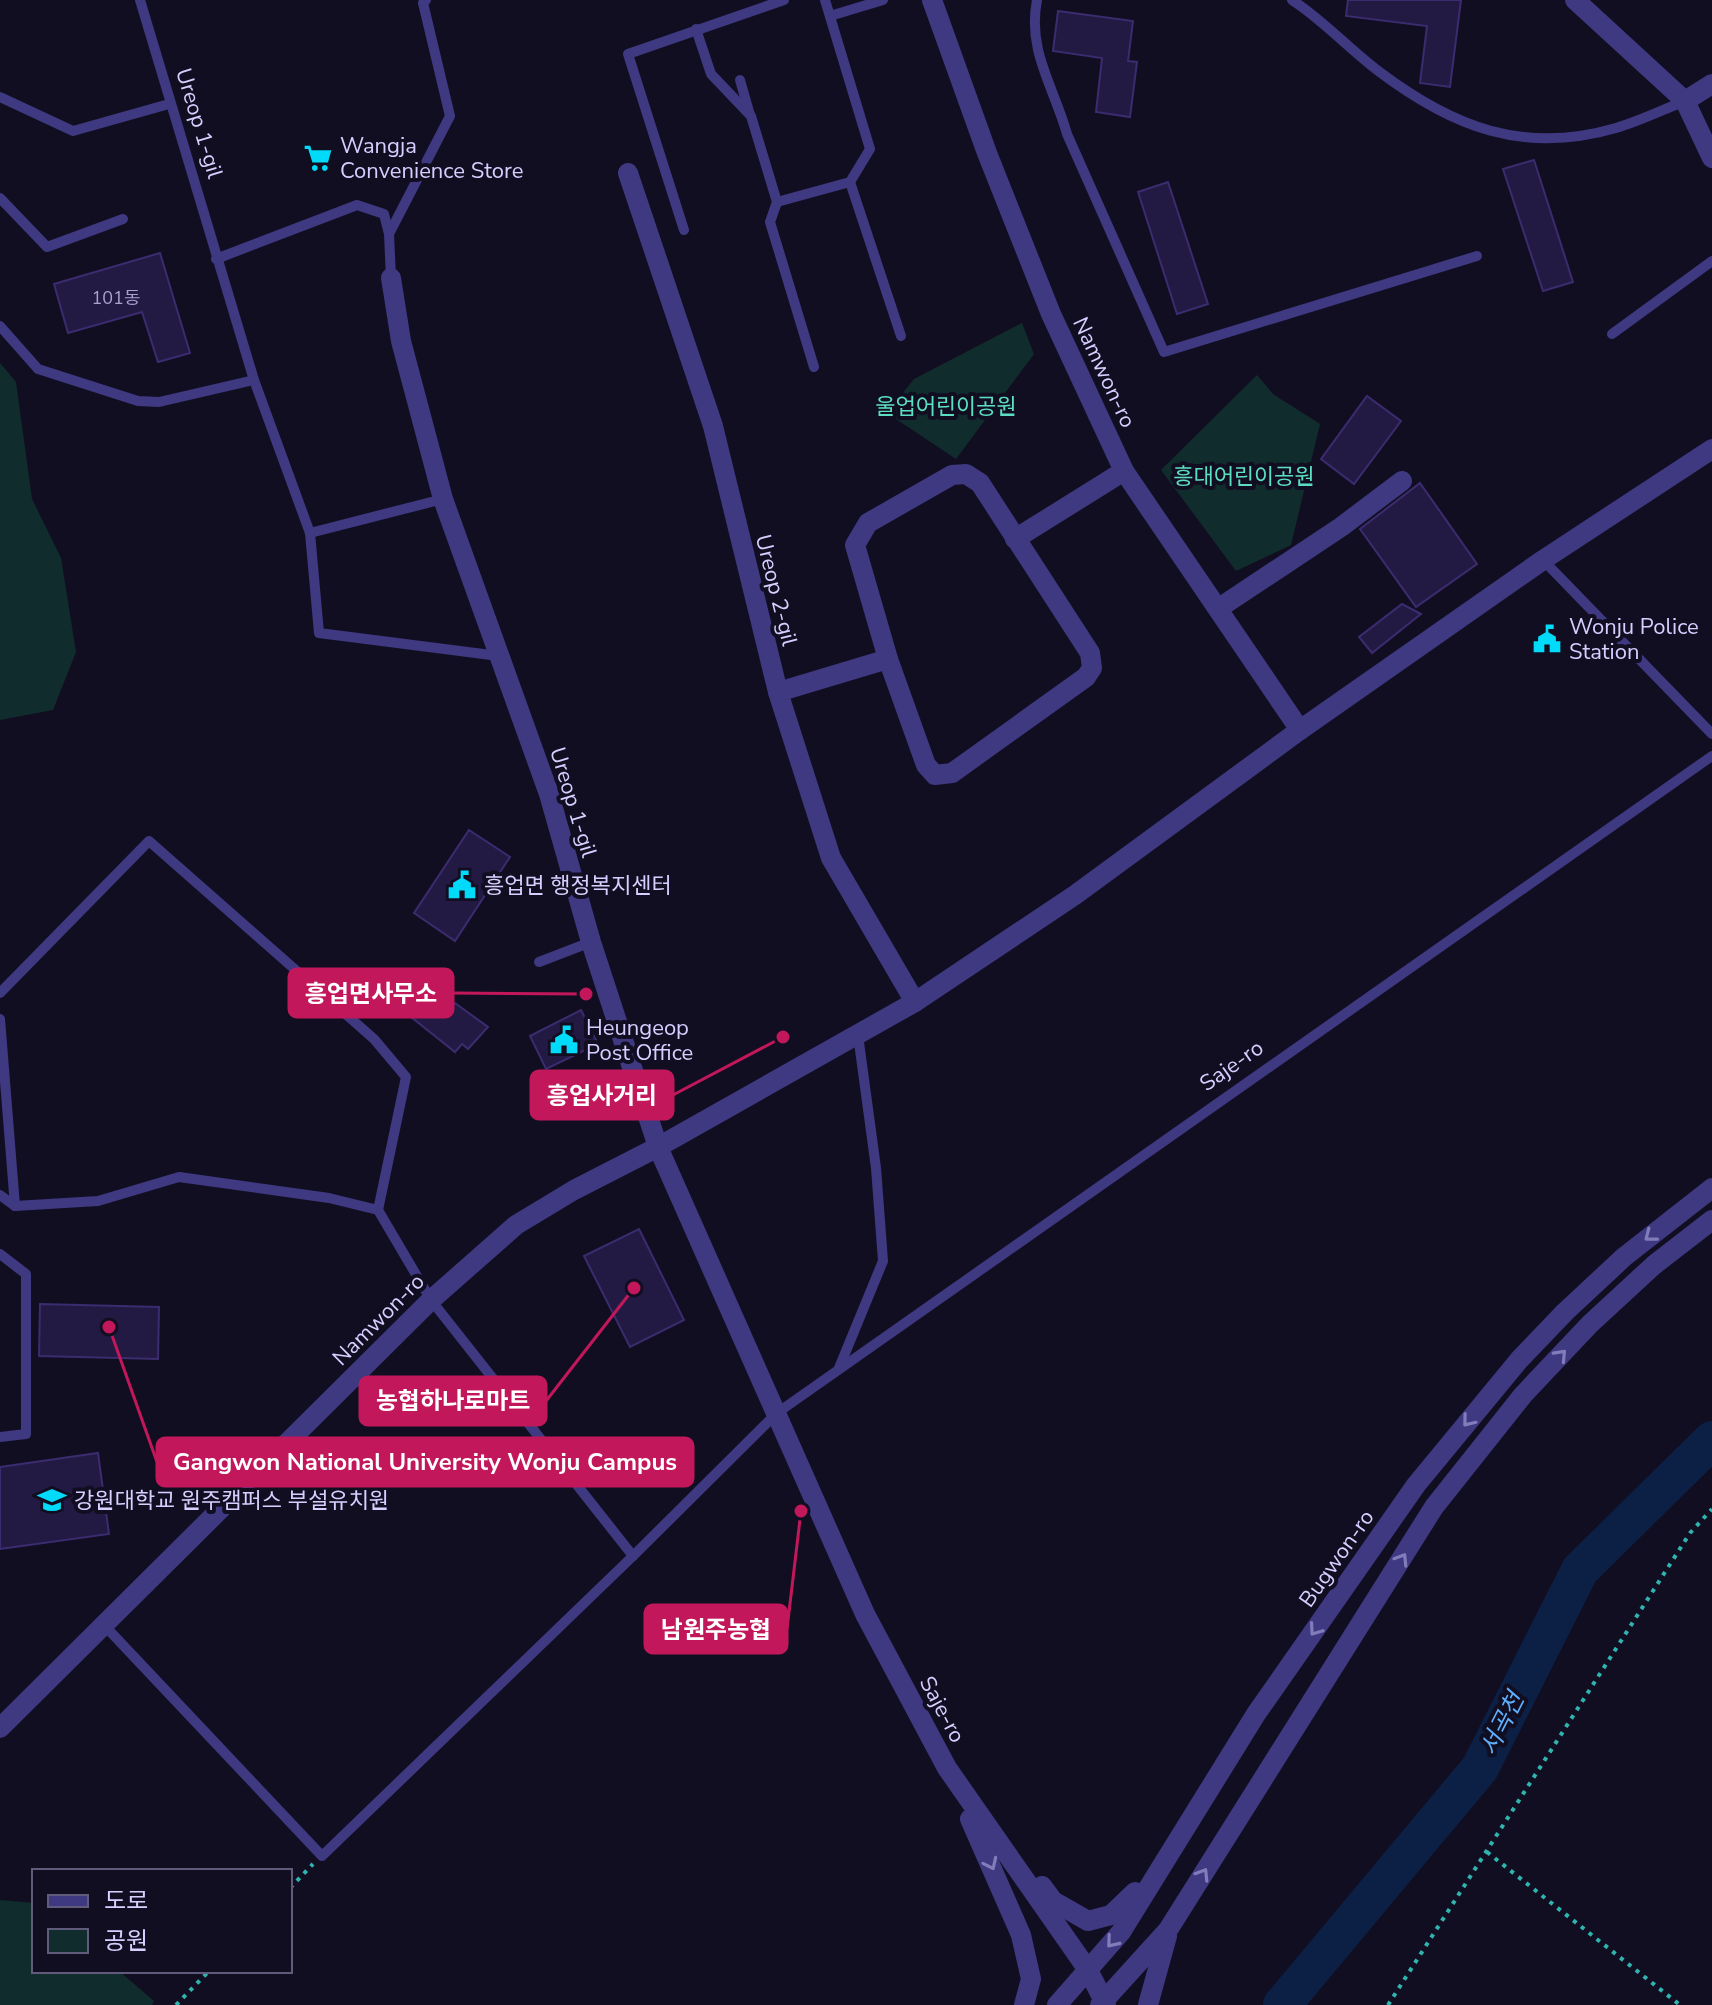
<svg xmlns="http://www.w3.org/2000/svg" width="1712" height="2005" viewBox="0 0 1712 2005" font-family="'Nunito Sans','Noto Sans KR',sans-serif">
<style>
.green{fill:#112c2c}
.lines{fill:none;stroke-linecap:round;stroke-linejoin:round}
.river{stroke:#0c1f44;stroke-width:38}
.building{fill:#231a43;stroke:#3b2c6f;stroke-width:2}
.path{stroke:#2fb4af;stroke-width:4;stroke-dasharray:4 6;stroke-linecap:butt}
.service{stroke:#3e3981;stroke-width:10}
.minor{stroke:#3e3981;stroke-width:20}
.tertiary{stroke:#3e3981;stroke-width:20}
.oneway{stroke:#827cba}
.labels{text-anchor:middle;stroke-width:8;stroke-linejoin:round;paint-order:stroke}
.number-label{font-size:18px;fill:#a9a2d0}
.street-label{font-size:22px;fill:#d6cfff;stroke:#120e22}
.poi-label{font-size:22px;fill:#d6cfff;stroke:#120e22;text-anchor:start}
.park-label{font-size:22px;fill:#5cdfc1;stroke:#120e22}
.water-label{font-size:24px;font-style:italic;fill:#5eb0fe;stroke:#120e22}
.leader{fill:none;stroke:#c2185b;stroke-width:3}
.callout-dot{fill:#c2185b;stroke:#120e22;stroke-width:3}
.callout{fill:#c2185b;stroke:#c2185b;stroke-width:3}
.callout-label{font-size:24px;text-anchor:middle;font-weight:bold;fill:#fff}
</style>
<rect width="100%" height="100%" fill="#120e22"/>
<g class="green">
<polygon points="1022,323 1034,354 956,459 887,413 914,379"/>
<polygon points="0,363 16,382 32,499 61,558 76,652 53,710 0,720"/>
<polygon points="1257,375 1273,394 1320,424 1291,545 1236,571 1161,470"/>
<polygon points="0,1900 34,1903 34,1971 119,1971 154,2001 152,2005 0,2005"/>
</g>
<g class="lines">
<polyline class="river" points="1282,2005 1480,1768 1580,1570 1712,1440"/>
</g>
<g class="building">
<polygon points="1348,0 1461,0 1450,87 1420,83 1427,26 1346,16"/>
<polygon points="1058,11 1133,21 1128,61 1137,62 1130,117 1096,112 1102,58 1053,51"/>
<polygon points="1534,160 1573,282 1543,291 1503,169"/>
<polygon points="1168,182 1208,304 1177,314 1138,192"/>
<polygon points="160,253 190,353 158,362 142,312 68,333 54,284"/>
<polygon points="1367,396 1401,421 1354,484 1321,459"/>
<polygon points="1420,483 1477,564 1416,607 1360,529"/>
<polygon points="1402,604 1421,614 1372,653 1359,637"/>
<polygon points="469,830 510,857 455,941 414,913"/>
<polygon points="424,984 451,1008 455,1003 488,1027 468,1049 462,1044 455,1052 401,1009"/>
<polygon points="581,1010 598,1044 546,1069 530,1036"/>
<polygon points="639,1229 684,1320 630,1347 584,1256"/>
<polygon points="40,1304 159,1307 158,1359 39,1356"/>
<polygon points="98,1453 109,1534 0,1549 0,1467"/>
</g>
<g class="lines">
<g class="path">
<polyline points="1487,1852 1680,2005"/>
<polyline points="290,1888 313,1864"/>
<polyline points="176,2005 209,1971"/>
<polyline points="1388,2005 1690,1533 1712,1509"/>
</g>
<g class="service">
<polyline points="140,0 254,380 310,533 443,499"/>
<path d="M1037 0C1027 51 1054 87 1067 134L1164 352 1477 256"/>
<path d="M1292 0C1323 20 1348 48 1377 70 1452 127 1523 155 1616 128 1640 121 1662 110 1685 101"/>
<polyline points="830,16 883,0"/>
<polyline points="696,29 711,74 751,116 777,202 770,222 814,367"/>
<polyline points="740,80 750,115"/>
<polyline points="0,97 73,131 169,104"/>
<polyline points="850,182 901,336"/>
<polyline points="0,198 47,247 123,219"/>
<polyline points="777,202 850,182 870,149 825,0"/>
<polyline points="684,230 628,54 784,0"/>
<polyline points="389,234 450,116 423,3 426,0"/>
<polyline points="216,259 357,205 384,214 389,234 391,278"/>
<polyline points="0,326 38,369 138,401 159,402 254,380"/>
<polyline points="1612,334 1712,261"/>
<polyline points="310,533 319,633 499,656"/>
<polyline points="1543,560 1712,734"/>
<polyline points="539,962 591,942"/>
<polyline points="0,993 149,841 374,1039 406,1077 378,1210"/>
<polyline points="0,1019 15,1206"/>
<polyline points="0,1195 15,1206"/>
<polyline points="15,1206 98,1201 179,1177 329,1198 378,1210 431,1300 633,1556 777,1413 1712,756"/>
<polyline points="0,1254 26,1274 26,1434 0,1437"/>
<polyline points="839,1368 883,1261 876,1168 858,1035"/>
<polyline points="104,1625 322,1856 633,1556"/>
</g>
<g class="minor">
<polyline points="932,0 987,153 1051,314 1124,471 1300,730"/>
<polyline points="1575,0 1685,101 1712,158"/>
<polyline points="1685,101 1712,84"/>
<polyline points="628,173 713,426 778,692 831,858 915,1002"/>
<polyline points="391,278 401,341 443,499 549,794 591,942 658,1147"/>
<polygon points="966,474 980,483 1090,653 1092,668 1086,677 952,773 935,775 926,765 888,659 855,545 868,523 952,475"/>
<polyline points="1015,539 1124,471"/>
<polyline points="1219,608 1341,527 1402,481"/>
<polyline points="778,692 888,659"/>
</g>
<g class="tertiary">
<polyline points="658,1147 865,1614 947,1768 1088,1970 1106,2005"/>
<polyline points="0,1728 431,1300 516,1225 574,1190 658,1147 915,1002 1075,895 1300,730 1543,560 1712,449"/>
<polyline points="970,1819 1021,1935 1031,1979 1024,2005"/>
<polyline points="1042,1886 1053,1901 1088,1921 1111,1915 1135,1892"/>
<polyline points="1057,2005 1121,1932 1256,1714 1416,1485 1519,1360 1565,1312 1624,1257 1712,1188"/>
<polyline points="1100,2005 1168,1930 1434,1507 1523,1395 1590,1324 1654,1265 1712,1220"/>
<polyline points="1148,2005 1167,1936"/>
</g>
</g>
<defs><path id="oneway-chevron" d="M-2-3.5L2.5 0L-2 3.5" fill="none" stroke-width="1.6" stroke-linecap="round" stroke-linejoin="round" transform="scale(2)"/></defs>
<g class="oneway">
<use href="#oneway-chevron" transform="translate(1650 1236) rotate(142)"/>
<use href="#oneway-chevron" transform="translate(1561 1355) rotate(-47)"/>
<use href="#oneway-chevron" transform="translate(1468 1421) rotate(129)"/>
<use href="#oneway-chevron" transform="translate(1402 1559) rotate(-58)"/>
<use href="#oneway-chevron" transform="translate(1315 1630) rotate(125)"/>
<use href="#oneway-chevron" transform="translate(991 1864) rotate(65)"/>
<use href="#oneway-chevron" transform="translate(1203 1874) rotate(-58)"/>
<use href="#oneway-chevron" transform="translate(1112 1942) rotate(130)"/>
</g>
<defs>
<symbol id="supermarket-bare" viewBox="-9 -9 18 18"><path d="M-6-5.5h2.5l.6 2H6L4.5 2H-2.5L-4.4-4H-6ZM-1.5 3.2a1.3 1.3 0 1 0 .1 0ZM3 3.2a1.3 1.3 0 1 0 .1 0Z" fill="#01daf9" stroke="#120e22" stroke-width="2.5" paint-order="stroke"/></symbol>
<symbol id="civic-bare" viewBox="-9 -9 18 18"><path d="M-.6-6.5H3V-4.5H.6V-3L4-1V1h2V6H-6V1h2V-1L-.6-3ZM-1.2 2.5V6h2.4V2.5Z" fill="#01daf9" stroke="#120e22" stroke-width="2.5" paint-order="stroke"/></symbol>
<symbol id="school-bare" viewBox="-9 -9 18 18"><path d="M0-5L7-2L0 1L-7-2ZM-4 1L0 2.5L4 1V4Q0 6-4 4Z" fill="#01daf9" stroke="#120e22" stroke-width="2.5" paint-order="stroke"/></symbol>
</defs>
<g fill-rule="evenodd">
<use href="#supermarket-bare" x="298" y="138" width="40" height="40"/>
<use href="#civic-bare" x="1527" y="619" width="40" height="40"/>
<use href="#civic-bare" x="442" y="865" width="40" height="40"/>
<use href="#civic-bare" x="544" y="1020" width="40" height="40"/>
<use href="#school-bare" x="32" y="1480" width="40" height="40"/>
</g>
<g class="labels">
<g class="number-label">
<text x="116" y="304">101동</text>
</g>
<g class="street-label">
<text transform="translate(200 123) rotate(73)" y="8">Ureop 1-gil</text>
<text transform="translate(1105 372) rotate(65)" y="8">Namwon-ro</text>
<text transform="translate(777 590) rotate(76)" y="8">Ureop 2-gil</text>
<text transform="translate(574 802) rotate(73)" y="8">Ureop 1-gil</text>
<text transform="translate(1231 1065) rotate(-35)" y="8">Saje-ro</text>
<text transform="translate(378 1319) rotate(-45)" y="8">Namwon-ro</text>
<text transform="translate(1336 1558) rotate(-55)" y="8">Bugwon-ro</text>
<text transform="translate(943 1709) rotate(62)" y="8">Saje-ro</text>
</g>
<g class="poi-label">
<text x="340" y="153">Wangja<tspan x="340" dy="25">Convenience Store</tspan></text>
<text x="1569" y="634">Wonju Police<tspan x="1569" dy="25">Station</tspan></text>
<text x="484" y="893">흥업면 행정복지센터</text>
<text x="586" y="1035">Heungeop<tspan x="586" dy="25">Post Office</tspan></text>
<text x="74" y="1508">강원대학교 원주캠퍼스 부설유치원</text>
</g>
<g class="park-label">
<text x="946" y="414">울업어린이공원</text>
<text x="1244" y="484">흥대어린이공원</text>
</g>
<g class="water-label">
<text transform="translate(1502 1724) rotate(-63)" y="8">서곡천</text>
</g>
</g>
<path class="leader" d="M586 994L453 993M783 1037L673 1095M634 1288L546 1401M109 1327L157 1462M801 1511L787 1629"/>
<g class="callout-dot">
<circle cx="586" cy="994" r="8"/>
<circle cx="783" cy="1037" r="8"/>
<circle cx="634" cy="1288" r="8"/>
<circle cx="109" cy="1327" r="8"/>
<circle cx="801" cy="1511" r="8"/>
</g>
<g class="callout">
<rect x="289" y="969" width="164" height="48" rx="8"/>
<rect x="531" y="1071" width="142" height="48" rx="8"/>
<rect x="360" y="1377" width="186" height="48" rx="8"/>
<rect x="157" y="1438" width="536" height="48" rx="8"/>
<rect x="645" y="1605" width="142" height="48" rx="8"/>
</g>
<g class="callout-label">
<text x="371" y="1002">흥업면사무소</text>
<text x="602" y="1104">흥업사거리</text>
<text x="453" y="1409">농협하나로마트</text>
<text x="425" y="1470">Gangwon National University Wonju Campus</text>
<text x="716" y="1638">남원주농협</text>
</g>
<rect x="32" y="1869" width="260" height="104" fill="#120e22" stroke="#605b7a" stroke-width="2"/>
<rect x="48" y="1895" width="40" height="12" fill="#3e3981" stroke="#605b7a" stroke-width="2"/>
<text x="104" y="1909" font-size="24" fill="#d6cfff">도로</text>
<rect x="48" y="1929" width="40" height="24" fill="#112c2c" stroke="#605b7a" stroke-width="2"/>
<text x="104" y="1949" font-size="24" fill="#d6cfff">공원</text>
</svg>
